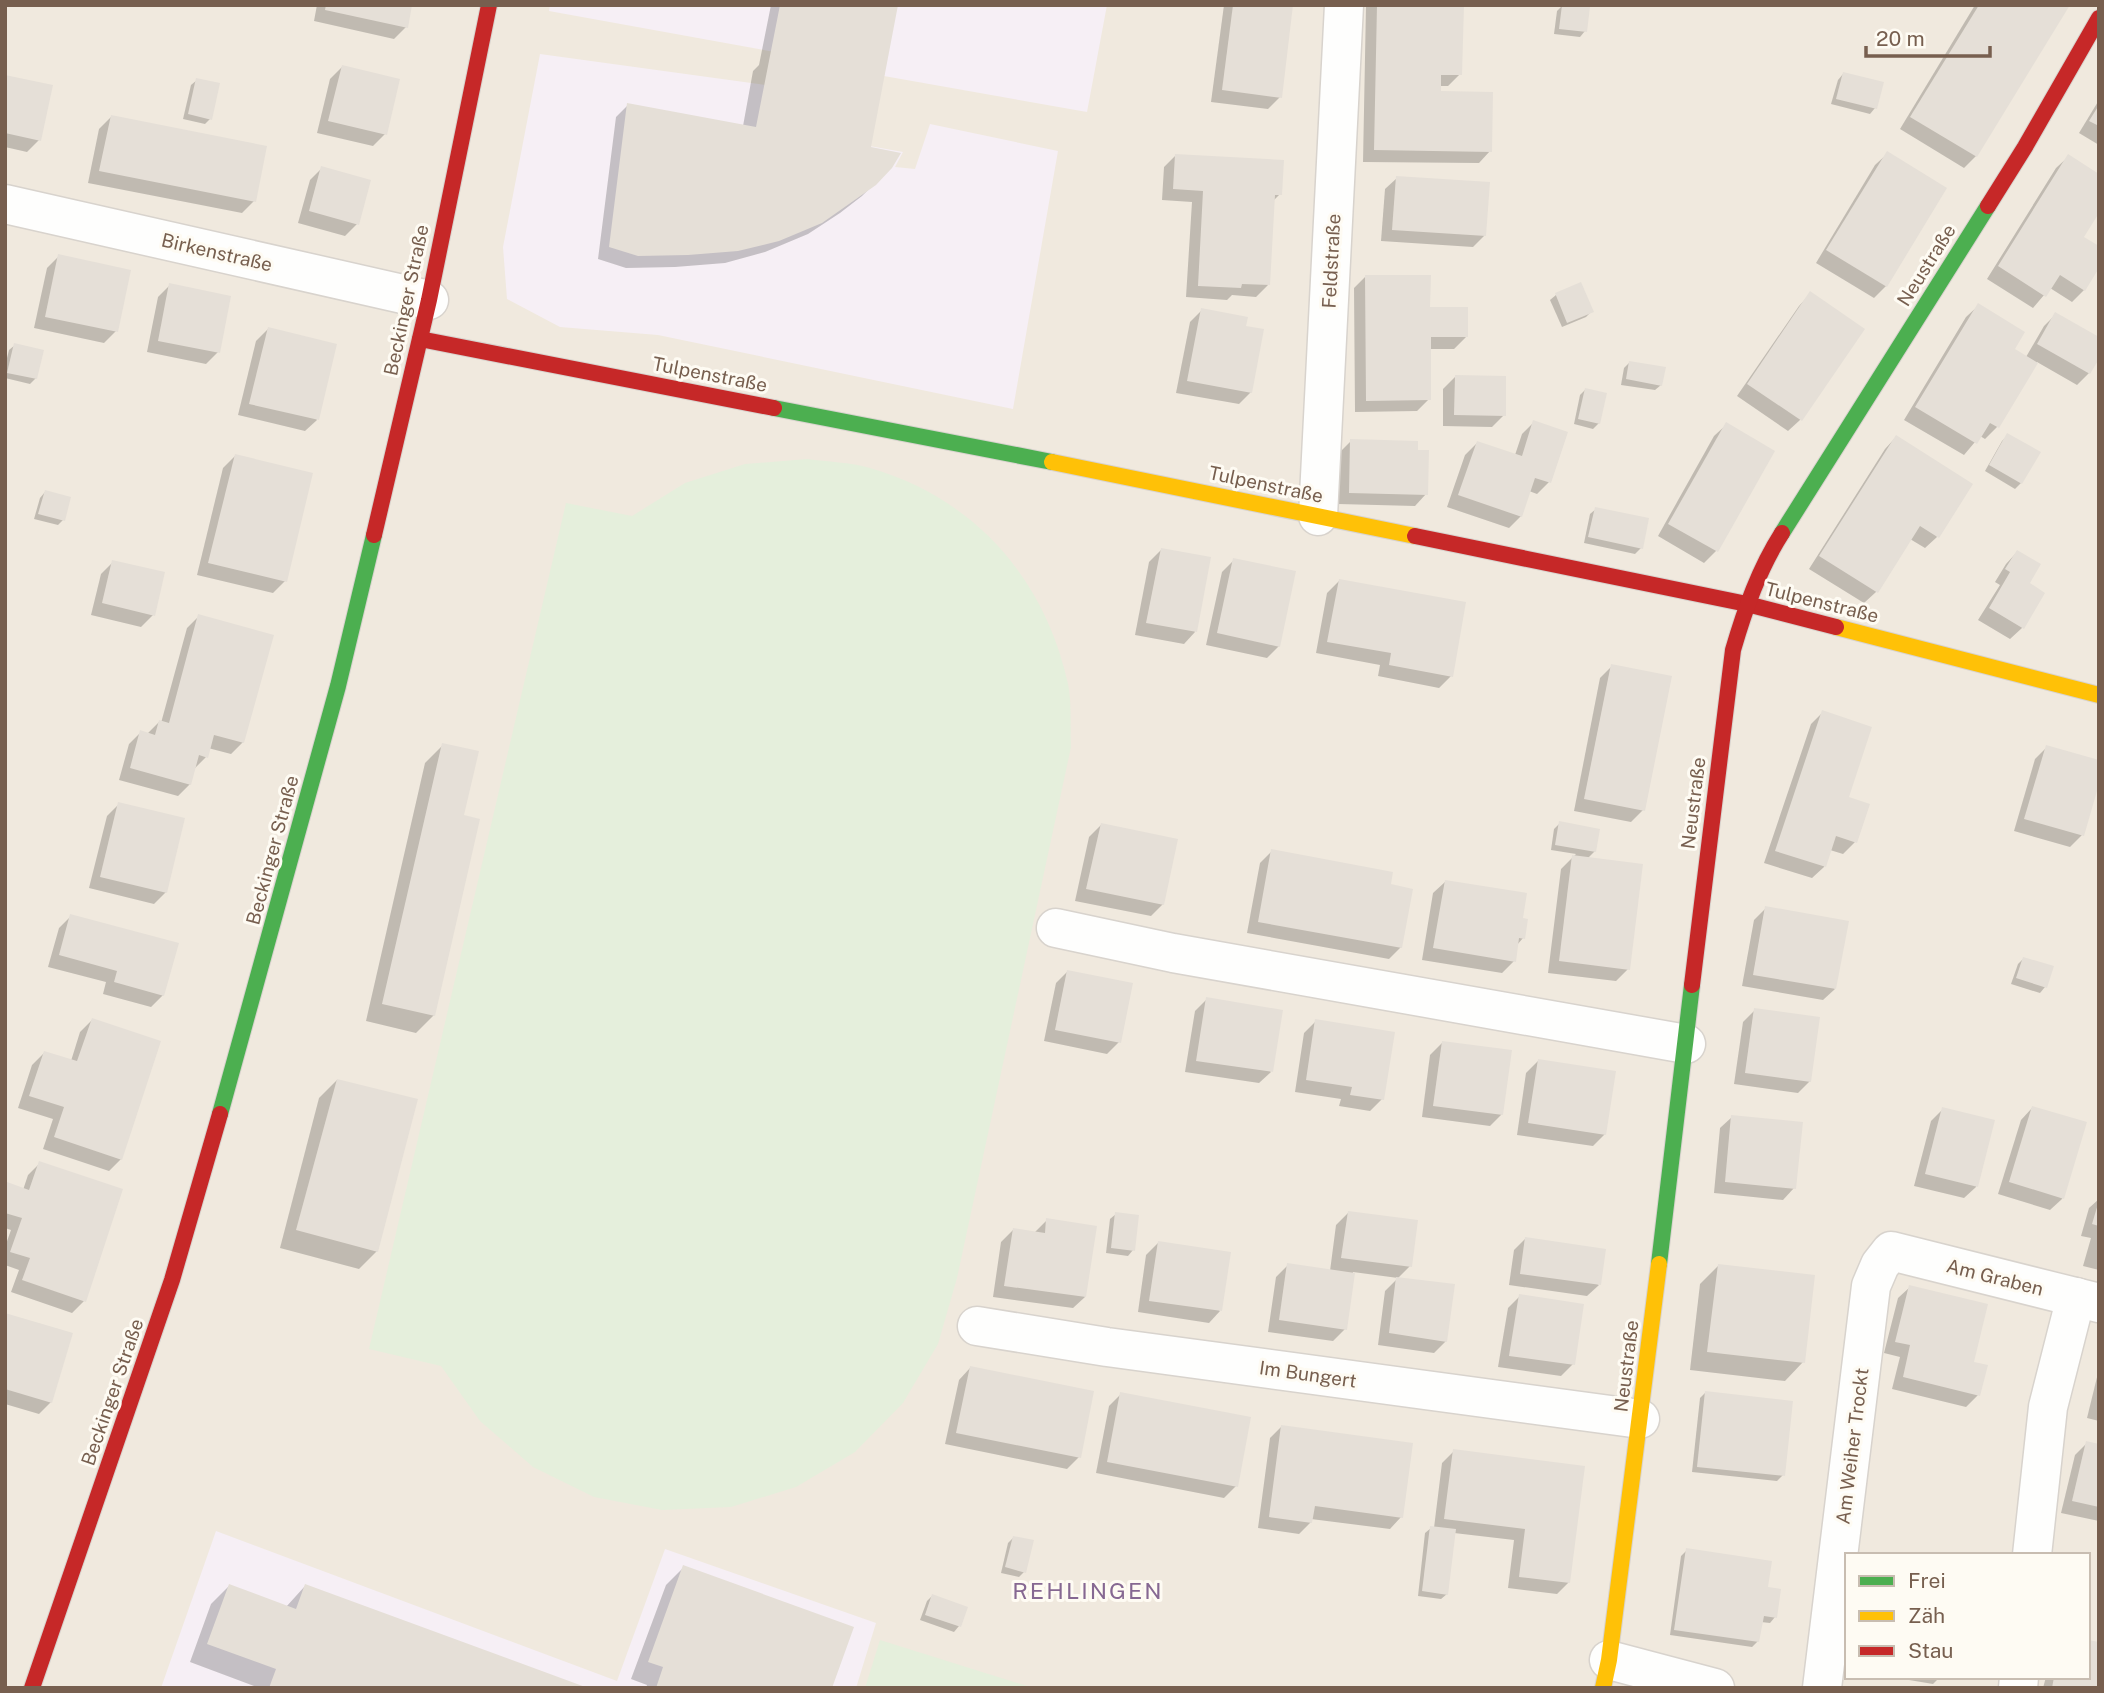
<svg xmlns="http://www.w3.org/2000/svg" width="2104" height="1693" viewBox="0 0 2104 1693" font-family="'Public Sans',sans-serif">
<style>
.residential{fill:#f0e9de;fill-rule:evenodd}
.education{fill:#f6eff5}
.green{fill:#e5efdc}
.shadow{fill:#0003}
.building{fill:#e5dfd7}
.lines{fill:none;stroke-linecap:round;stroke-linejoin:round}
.street-casing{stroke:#d8d3cd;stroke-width:41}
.fast-casing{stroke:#d8d3ce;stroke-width:18}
.slow-casing{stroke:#d8d3ce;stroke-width:18}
.jam-casing{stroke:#d8d3ce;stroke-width:18}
.street{stroke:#fefefd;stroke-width:38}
.fast{stroke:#4caf50;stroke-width:16}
.slow{stroke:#ffc107;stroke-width:16}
.jam{stroke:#c62828;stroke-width:16}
.labels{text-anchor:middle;stroke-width:6;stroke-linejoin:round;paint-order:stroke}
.street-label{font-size:19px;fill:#775f4f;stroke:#fefbf3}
.quarter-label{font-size:23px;letter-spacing:2px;fill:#866892;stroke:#fefbf3}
</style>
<rect width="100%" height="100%" fill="#f8f6f0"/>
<path class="residential" d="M5 5H2099V1688H5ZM1847 1555H2088V1677H1847Z"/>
<g class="education">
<polygon points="550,5 1107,5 1087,112 884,76 885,72 549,11"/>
<polygon points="540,54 765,85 758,126 903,152 895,167 915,169 930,124 1058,151 1013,409 658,335 560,327 507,299 503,247"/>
<polygon points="216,1531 617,1681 665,1549 876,1623 856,1688 161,1688"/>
</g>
<g class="green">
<path d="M807 459C827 462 850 462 870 468 974 498 1045 578 1068 684 1072 704 1070 727 1071 747L957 1278 938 1344 903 1403 855 1452 796 1487 731 1507 662 1510 594 1497 533 1467 480 1421 441 1366 369 1349 566 503 632 516 685 483 745 464Z"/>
<polygon points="880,1640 1027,1686 1026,1688 865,1688"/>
</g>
<g class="shadow">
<polygon points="317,5 411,5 406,27 394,39 314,21"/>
<polygon points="771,5 896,5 869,146 891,167 862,196 840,213 808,234 765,252 725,263 675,267 626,268 598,259 616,117 628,105 743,126 753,71 759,65"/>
<polygon points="1224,5 1291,5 1280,97 1268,109 1211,102"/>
<polygon points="1366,5 1462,5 1460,74 1448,86 1439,86 1439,93 1490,151 1479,163 1363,162"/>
<polygon points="1563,5 1585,31 1580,37 1554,34 1557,11"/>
<polygon points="1975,5 2068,5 1976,156 1964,168 1900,129"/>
<polygon points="342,67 385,134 373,146 317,133 330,79"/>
<polygon points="1843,74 1875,108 1870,114 1831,104 1838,80"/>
<polygon points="5,77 39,140 27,152 5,147"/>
<polygon points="197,80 210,119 205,124 183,119 191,85"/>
<polygon points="2099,100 2099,145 2079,133"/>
<polygon points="111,117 254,201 242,213 88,183 99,129"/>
<polygon points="1887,154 1886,286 1874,298 1816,263 1875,165"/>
<polygon points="1176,155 1280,194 1273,201 1268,285 1256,297 1232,295 1227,300 1186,297 1192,202 1162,200 1164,167"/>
<polygon points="2068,157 2081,237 2084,290 2072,302 2050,288 2033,308 1987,279 2056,168"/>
<polygon points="322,168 357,224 345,236 298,223 310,180"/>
<polygon points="1397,178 1485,235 1473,247 1381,241 1385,189"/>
<polygon points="59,256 116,331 104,343 34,328 47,268"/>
<polygon points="1366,276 1466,337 1454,349 1429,349 1429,399 1417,411 1355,412 1354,288"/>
<polygon points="1580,284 1592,311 1586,317 1562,327 1550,300 1556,295"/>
<polygon points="170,285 218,352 206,364 147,352 158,297"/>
<polygon points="1810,294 1800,420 1788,431 1737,396 1799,306"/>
<polygon points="1978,306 2013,349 2026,357 2044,326 2056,314 2089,373 2077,385 2037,362 1997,427 1985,439 1980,436 1964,455 1904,420 1966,317"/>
<polygon points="1202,310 1244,327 1251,392 1239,404 1176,393 1190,322"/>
<polygon points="268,329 317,420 305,431 238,415 256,341"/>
<polygon points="15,345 36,378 30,384 5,378 5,366 9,350"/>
<polygon points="1629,363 1661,385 1655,390 1621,385 1624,368"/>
<polygon points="1455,377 1504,415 1492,427 1443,426 1443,389"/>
<polygon points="1585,390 1599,423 1593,429 1574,424 1580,395"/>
<polygon points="1534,422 1549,482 1537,494 1529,491 1521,516 1509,528 1447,507 1465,455 1477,443 1515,455 1522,434"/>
<polygon points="1726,425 1716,551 1704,563 1658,536 1714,436"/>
<polygon points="2008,435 2038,453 2021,483 2015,489 1985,471 2002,441"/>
<polygon points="1896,437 1937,537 1925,548 1910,539 1876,592 1864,603 1809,569 1885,449"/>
<polygon points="1351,441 1416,451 1426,494 1415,506 1338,504 1339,453"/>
<polygon points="235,456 285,581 273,593 197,575 223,468"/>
<polygon points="45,492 63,520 58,525 34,519 40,498"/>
<polygon points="1596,509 1641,548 1635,554 1584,543 1590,514"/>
<polygon points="1161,550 1195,632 1184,644 1135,635 1149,562"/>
<polygon points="2017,552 2027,584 2022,628 2010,639 1978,620 2000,585 1995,582 2006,564"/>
<polygon points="1234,560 1279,646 1267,658 1206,645 1222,572"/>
<polygon points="113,562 153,615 141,627 91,615 101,574"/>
<polygon points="1339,581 1451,676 1439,688 1378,676 1380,665 1316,653 1327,593"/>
<polygon points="199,616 243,742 231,754 208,748 206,757 194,769 190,784 178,796 119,780 129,744 141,732 147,734 159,722 161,723 187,628"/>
<polygon points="1612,666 1643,810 1631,822 1574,811 1600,678"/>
<polygon points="1823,712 1847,798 1855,842 1843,854 1830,850 1824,867 1812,878 1764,863 1811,724"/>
<polygon points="443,745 462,816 434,1015 416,1033 366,1021 425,763"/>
<polygon points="2047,747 2082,835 2070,847 2014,831 2035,759"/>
<polygon points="119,804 166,892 154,904 89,888 107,816"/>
<polygon points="1560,823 1595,851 1587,859 1628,969 1616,981 1548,973 1561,869 1576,854 1551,850 1554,829"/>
<polygon points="1101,825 1163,904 1151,916 1075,901 1089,837"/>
<polygon points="1272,851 1389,886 1401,947 1389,959 1247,933 1260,863"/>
<polygon points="1445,882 1521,920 1523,938 1517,945 1514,961 1502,973 1422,960 1433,893"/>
<polygon points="1766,908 1835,989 1823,1000 1742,986 1754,920"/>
<polygon points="71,916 163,995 151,1007 103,994 106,982 48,967 59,928"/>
<polygon points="2023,959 2045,987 2040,993 2011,984 2018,964"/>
<polygon points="1068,971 1119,1042 1107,1054 1044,1041 1056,983"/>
<polygon points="1207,999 1271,1072 1259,1083 1185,1072 1195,1011"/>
<polygon points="1755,1010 1810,1081 1798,1093 1734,1084 1743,1022"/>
<polygon points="92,1020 121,1159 109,1171 43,1149 53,1119 18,1108 32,1065 44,1053 71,1061 80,1032"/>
<polygon points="1316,1021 1382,1099 1370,1111 1339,1106 1341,1099 1295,1092 1304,1033"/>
<polygon points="1442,1043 1502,1114 1490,1126 1422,1117 1430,1055"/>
<polygon points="1538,1061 1605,1134 1593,1146 1517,1135 1526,1073"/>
<polygon points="337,1080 377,1251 359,1269 280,1248 319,1098"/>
<polygon points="2032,1108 2085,1124 2062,1199 2050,1210 1998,1194 2021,1120"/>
<polygon points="1943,1109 1993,1121 1976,1187 1964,1198 1914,1186 1931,1121"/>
<polygon points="1732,1117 1794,1188 1783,1200 1714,1193 1720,1128"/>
<polygon points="40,1163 84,1301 72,1313 11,1292 19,1270 5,1265 5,1247 11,1230 5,1228 5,1187 8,1185 23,1190 28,1175"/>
<polygon points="2099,1199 2099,1270 2083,1266 2091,1238 2081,1236 2089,1208"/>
<polygon points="1348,1213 1410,1266 1397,1279 1446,1341 1434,1353 1378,1345 1385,1291 1398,1278 1353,1272 1345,1329 1333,1341 1268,1332 1276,1277 1288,1265 1330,1271 1336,1225"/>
<polygon points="1116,1214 1133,1250 1128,1256 1106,1253 1110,1219"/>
<polygon points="1047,1220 1085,1297 1073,1308 993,1297 1001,1242 1013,1230 1034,1233"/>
<polygon points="1526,1238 1599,1285 1587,1296 1509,1285 1514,1250"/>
<polygon points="1158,1243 1220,1311 1209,1323 1138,1312 1146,1255"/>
<polygon points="1718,1266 1803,1362 1785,1381 1690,1370 1700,1284"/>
<polygon points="1910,1287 1972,1363 1978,1395 1966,1407 1892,1389 1900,1357 1884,1353 1898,1298"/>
<polygon points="1520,1296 1573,1364 1561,1376 1498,1367 1508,1308"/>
<polygon points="5,1315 51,1402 39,1414 5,1404"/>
<polygon points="970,1368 1079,1457 1067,1469 945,1444 959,1380"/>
<polygon points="2099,1369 2099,1421 2087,1418"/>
<polygon points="1705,1393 1783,1475 1777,1481 1692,1472 1700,1398"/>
<polygon points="1121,1394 1236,1486 1224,1498 1096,1473 1109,1406"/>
<polygon points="1282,1426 1401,1517 1390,1529 1311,1519 1311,1522 1299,1534 1258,1528 1270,1438"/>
<polygon points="2087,1443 2099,1446 2099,1521 2061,1513 2075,1455"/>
<polygon points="1454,1451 1583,1467 1569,1582 1557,1594 1508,1588 1514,1540 1454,1533 1447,1594 1441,1599 1418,1596 1425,1533 1431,1528 1434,1528 1442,1463"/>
<polygon points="1014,1537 1024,1572 1019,1577 1001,1573 1008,1543"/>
<polygon points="1687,1550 1766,1588 1775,1617 1770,1623 1761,1622 1758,1641 1752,1647 1670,1635 1681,1556"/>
<polygon points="684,1567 830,1688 646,1688 647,1685 631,1679 666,1585"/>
<polygon points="229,1586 286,1607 305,1586 584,1688 259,1688 190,1662 211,1604"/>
<polygon points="932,1596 959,1626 954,1632 920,1620 927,1601"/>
<polygon points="1891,1677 1940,1677 1933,1684"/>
<polygon points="2046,1677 2088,1677 2099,1688 2043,1688"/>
</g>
<g class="building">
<polygon points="326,5 412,5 408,28 325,10"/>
<polygon points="780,5 898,5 871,147 901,153 892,168 876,185 822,223 779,241 738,251 688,255 638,256 609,247 627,103 756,127"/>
<polygon points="1233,5 1293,5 1282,98 1222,90"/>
<polygon points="1377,5 1464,5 1462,75 1441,75 1441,91 1493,92 1492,152 1374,150"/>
<polygon points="1562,5 1590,7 1587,32 1559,29"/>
<polygon points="1979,5 2070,5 1977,157 1910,117"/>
<polygon points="342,65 400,79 387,135 328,121"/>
<polygon points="1843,72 1884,82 1877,109 1836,99"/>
<polygon points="5,75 53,85 41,141 5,133"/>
<polygon points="196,78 220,83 212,120 188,114"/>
<polygon points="2099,105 2099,126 2089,121"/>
<polygon points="111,115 267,146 256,202 99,171"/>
<polygon points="1887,151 1947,188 1887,287 1826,250"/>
<polygon points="1175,154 1284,160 1282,195 1275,195 1270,285 1242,284 1241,288 1198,286 1203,191 1173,189"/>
<polygon points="2068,154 2099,174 2099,213 2084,237 2099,246 2099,268 2085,291 2060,275 2046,297 1998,266"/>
<polygon points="321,166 371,180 359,225 309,211"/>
<polygon points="1396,176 1490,182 1486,236 1392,230"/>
<polygon points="58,254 131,270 118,332 45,317"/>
<polygon points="1365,275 1431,275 1430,307 1468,307 1468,337 1431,337 1431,400 1366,401"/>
<polygon points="1581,282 1594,312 1567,323 1555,293"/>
<polygon points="169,283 231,296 220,353 158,341"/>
<polygon points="1810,291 1865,329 1802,421 1747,384"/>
<polygon points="1978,303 2025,332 2015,349 2038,363 1999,428 1990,423 1977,444 1915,407"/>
<polygon points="1201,308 1248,317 1246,326 1264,329 1252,393 1187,381"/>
<polygon points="2055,312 2099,337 2099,359 2090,374 2037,344"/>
<polygon points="268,327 337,344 319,420 249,404"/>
<polygon points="14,343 44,350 37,379 7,373"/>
<polygon points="1629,361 1666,367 1662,386 1626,379"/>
<polygon points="1455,375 1506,376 1506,416 1454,415"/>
<polygon points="1585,388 1607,393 1600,424 1578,419"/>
<polygon points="1533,420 1568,432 1551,483 1535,478 1522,517 1458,495 1477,441 1522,456"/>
<polygon points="1726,422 1775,451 1718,552 1668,524"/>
<polygon points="2007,433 2041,452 2022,484 1989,465"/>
<polygon points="1896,435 1973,484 1939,538 1920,526 1878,593 1819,556"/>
<polygon points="1350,439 1418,441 1418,450 1429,450 1428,495 1349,493"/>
<polygon points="235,454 313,473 287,582 208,563"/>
<polygon points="45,490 71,497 65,521 38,514"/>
<polygon points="1595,507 1649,518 1643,549 1588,537"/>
<polygon points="1161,548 1211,557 1197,632 1146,623"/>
<polygon points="2017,550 2041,564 2030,583 2045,593 2024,629 1989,608 2010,572 2005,569"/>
<polygon points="1233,558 1296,571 1280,647 1217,633"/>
<polygon points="112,560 165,572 155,616 102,603"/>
<polygon points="1339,579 1466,602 1453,677 1389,665 1391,653 1327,642"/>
<polygon points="198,614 274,635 244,743 214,735 208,758 199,755 191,785 130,768 140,730 155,735 159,720 169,723"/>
<polygon points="1611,664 1672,676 1645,811 1584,799"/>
<polygon points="1822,710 1872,727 1849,797 1870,804 1857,843 1836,836 1826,867 1775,851"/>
<polygon points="442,743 479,751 464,815 480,819 435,1016 382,1004"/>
<polygon points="2046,745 2099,760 2099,784 2084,836 2024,819"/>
<polygon points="118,802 185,818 167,893 100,877"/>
<polygon points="1559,821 1600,829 1596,852 1555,845"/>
<polygon points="1101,823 1178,839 1164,905 1086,889"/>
<polygon points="1271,849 1393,872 1391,884 1413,889 1402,948 1258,922"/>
<polygon points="1572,855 1643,864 1630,970 1559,961"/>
<polygon points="1445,880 1527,893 1523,918 1528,919 1525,939 1519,938 1516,962 1433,948"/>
<polygon points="1765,906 1849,921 1836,989 1753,975"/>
<polygon points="70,914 179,943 164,996 114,982 117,971 59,955"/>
<polygon points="2023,957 2054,966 2047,988 2016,978"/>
<polygon points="1067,970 1133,983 1121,1043 1055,1030"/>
<polygon points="1206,997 1283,1010 1273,1072 1196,1061"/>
<polygon points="1754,1008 1820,1017 1811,1082 1745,1073"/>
<polygon points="92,1018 161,1041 122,1160 54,1137 64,1107 29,1096 44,1051 77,1061"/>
<polygon points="1315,1019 1395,1032 1384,1100 1350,1095 1352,1087 1306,1080"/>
<polygon points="1442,1041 1512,1050 1503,1115 1433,1106"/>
<polygon points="1538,1059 1616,1071 1606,1135 1528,1123"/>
<polygon points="337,1079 418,1099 378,1252 296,1230"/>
<polygon points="2032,1106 2087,1122 2064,1199 2009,1182"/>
<polygon points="1942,1107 1995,1120 1978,1187 1925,1174"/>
<polygon points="1731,1115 1803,1122 1796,1189 1725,1182"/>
<polygon points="39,1161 123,1189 86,1302 22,1280 30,1258 10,1252 22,1218 5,1213 5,1188 7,1182 29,1190"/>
<polygon points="2098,1204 2099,1204 2099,1226 2092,1224"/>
<polygon points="1348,1211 1418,1220 1412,1267 1341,1258"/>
<polygon points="1115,1212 1139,1215 1135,1251 1111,1248"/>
<polygon points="1046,1218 1097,1226 1086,1297 1004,1286 1013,1228 1045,1233"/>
<polygon points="1525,1237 1606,1249 1601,1285 1520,1274"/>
<polygon points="1158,1241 1231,1252 1222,1311 1149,1301"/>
<polygon points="1287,1263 1355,1273 1347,1330 1279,1320"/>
<polygon points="1718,1264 1815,1275 1805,1363 1707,1352"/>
<polygon points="1396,1277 1455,1284 1447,1342 1389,1333"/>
<polygon points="1909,1285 1988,1304 1974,1362 1988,1365 1980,1396 1903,1377 1910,1345 1895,1342"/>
<polygon points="1519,1294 1584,1304 1575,1365 1509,1356"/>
<polygon points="5,1313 73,1333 52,1403 5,1389"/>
<polygon points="970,1366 1094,1391 1081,1458 956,1433"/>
<polygon points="1705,1391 1793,1401 1785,1476 1697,1467"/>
<polygon points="1120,1392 1251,1417 1238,1487 1107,1462"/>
<polygon points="1281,1425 1413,1443 1403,1518 1315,1506 1312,1523 1269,1517"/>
<polygon points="2086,1441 2099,1444 2099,1507 2072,1501"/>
<polygon points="1453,1449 1585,1466 1570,1583 1519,1577 1525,1529 1444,1519"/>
<polygon points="1430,1526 1456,1529 1448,1595 1422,1591"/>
<polygon points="1013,1536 1034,1540 1026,1573 1005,1567"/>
<polygon points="1686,1548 1772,1561 1768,1587 1781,1589 1777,1618 1764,1616 1759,1642 1674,1630"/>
<polygon points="683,1565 854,1627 832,1688 656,1688 663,1667 648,1662"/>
<polygon points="229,1584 296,1609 305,1584 588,1688 269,1688 276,1669 207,1644"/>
<polygon points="932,1594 968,1607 961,1627 925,1615"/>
<polygon points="2088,1640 2099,1642 2099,1688 2052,1688 2054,1677 2088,1677"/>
</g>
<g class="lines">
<defs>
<g id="street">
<polyline points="5,204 429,300"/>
<polyline points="1318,516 1344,5"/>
<polyline points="1056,928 1173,953 1686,1044"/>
<polyline points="977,1326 1107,1347 1640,1419"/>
<polyline points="2032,1555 2048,1407 2076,1297"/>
<polyline points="1609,1660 1715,1688"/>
<polyline points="1822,1688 1871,1286 1880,1265 1891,1251 2099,1303"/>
<polyline points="2018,1688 2019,1677"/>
</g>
<g id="fast">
<polyline points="774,408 1052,462"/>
<polyline points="1782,533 1988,206"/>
<polyline points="220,1114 338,686 374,535"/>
<polyline points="1659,1264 1692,985"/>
</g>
<g id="slow">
<polyline points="1052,462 1415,536"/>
<polyline points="1836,627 2099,695"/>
<polyline points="1603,1688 1609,1660 1659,1264"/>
</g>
<g id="jam">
<polyline points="1988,206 2025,147 2099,18"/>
<polyline points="420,339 774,408"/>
<polyline points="374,535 429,300 489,5"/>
<polyline points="1415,536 1747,604 1836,627"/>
<path d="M1692 985 1733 650C1745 609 1759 569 1782 533"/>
<polyline points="32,1688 172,1280 220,1114"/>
</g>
</defs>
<use href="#street" class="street-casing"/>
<use href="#fast" class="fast-casing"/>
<use href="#slow" class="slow-casing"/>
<use href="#jam" class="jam-casing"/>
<use href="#street" class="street"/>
<use href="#fast" class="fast"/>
<use href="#slow" class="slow"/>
<use href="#jam" class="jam"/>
</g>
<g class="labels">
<g class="street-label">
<text transform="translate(217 252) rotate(13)" y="7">Birkenstraße</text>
<text transform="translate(1331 261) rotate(-87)" y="7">Feldstraße</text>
<text transform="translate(1926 265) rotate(-58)" y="7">Neustraße</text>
<text transform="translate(406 300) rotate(-78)" y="7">Beckinger Straße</text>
<text transform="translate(710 374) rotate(11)" y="7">Tulpenstraße</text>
<text transform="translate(1266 484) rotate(12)" y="7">Tulpenstraße</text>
<text transform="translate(1822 602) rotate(14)" y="7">Tulpenstraße</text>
<text transform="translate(1693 803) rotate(-83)" y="7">Neustraße</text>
<text transform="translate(272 850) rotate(-75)" y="7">Beckinger Straße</text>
<text transform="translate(1995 1277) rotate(14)" y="7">Am Graben</text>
<text transform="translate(1626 1366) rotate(-83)" y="7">Neustraße</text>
<text transform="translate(1308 1374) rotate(8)" y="7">Im Bungert</text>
<text transform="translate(112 1392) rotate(-71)" y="7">Beckinger Straße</text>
<text transform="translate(1852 1446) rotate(-83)" y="7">Am Weiher Trockt</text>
</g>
<g class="quarter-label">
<text x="1088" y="1599">REHLINGEN</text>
</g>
</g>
<rect width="2104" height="1693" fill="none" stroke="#775f4f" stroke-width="14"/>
<rect x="1845" y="1553" width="245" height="126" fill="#fefbf3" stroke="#c8bdb1" stroke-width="2"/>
<rect x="1859" y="1576" width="35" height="10" fill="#4caf50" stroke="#c8bdb1" stroke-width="2"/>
<text x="1908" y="1588" font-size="21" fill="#775f4f">Frei</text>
<rect x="1859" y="1611" width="35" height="10" fill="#ffc107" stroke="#c8bdb1" stroke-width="2"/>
<text x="1908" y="1623" font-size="21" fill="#775f4f">Zäh</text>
<rect x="1859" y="1646" width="35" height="10" fill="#c62828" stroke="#c8bdb1" stroke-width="2"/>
<text x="1908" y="1658" font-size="21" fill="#775f4f">Stau</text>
<path d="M1866 46v10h124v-10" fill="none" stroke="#775f4f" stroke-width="3.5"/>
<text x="1876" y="46" font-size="21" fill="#775f4f" stroke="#fefbf3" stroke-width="5" paint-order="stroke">20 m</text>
</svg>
